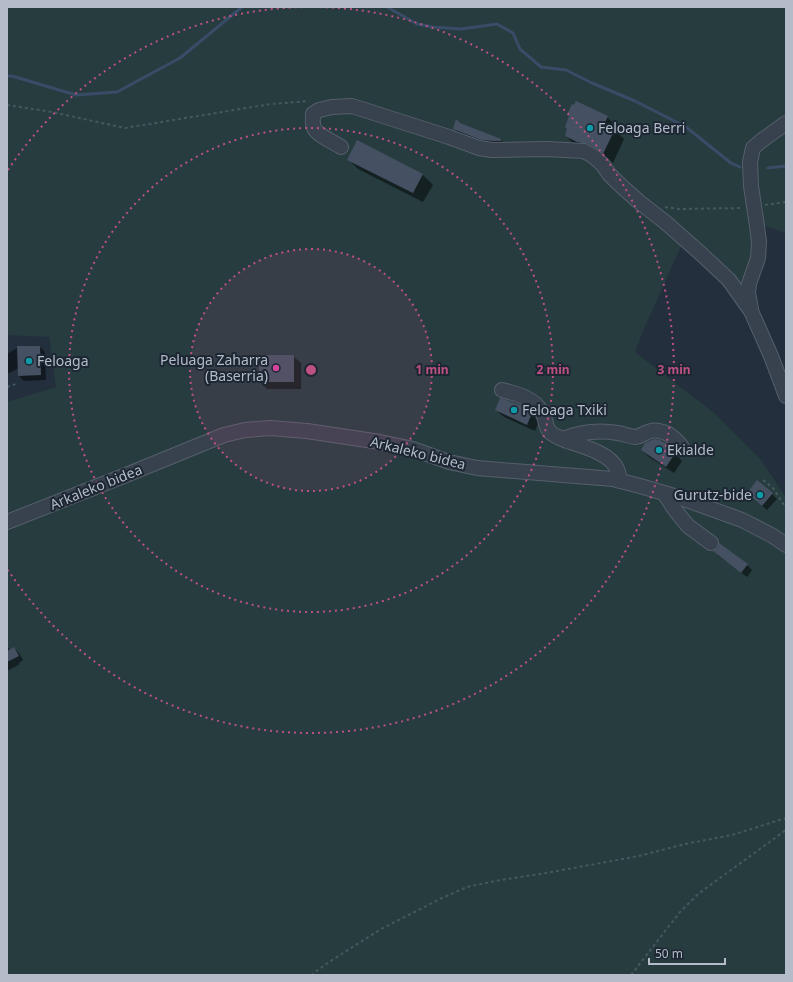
<svg xmlns="http://www.w3.org/2000/svg" width="793" height="982" viewBox="0 0 793 982" font-family="'Noto Sans',sans-serif">
<style>
.green{fill:#263c3f}
.shadow{fill:#0007}
.lines{fill:none;stroke-linecap:round;stroke-linejoin:round}
.stream{stroke:#394c67;stroke-width:3}
.building{fill:#455162}
.minor-casing{stroke:#565f6c;stroke-width:16}
.path{stroke:#44595c;stroke-width:2;stroke-dasharray:3 3;stroke-linecap:butt}
.minor{stroke:#38414e;stroke-width:14}
.ring{fill:none;stroke:#bd5182;stroke-width:2;stroke-dasharray:2 4}
.culture-dot{fill:#0f9aa8;stroke:#1d2633;stroke-width:1.5}
.hotel-dot{fill:#d1479c;stroke:#1d2633;stroke-width:1.5}
.labels{text-anchor:middle;stroke-width:4;stroke-linejoin:round;paint-order:stroke}
.poi-label{font-size:14px;fill:#b4bcc9;stroke:#1d2633;text-anchor:start}
.street-label{font-size:14px;fill:#b4bcc9;stroke:#1d2633}
.centre{fill:#bd5182;stroke:#1d2633;stroke-width:2}
.ring-label{font-size:12px;text-anchor:middle;font-weight:bold;fill:#bd5182;stroke:#1d2633;stroke-width:4;stroke-linejoin:round;paint-order:stroke}
</style>
<rect width="100%" height="100%" fill="#242f3e"/>
<polygon class="green" points="7,7 786,7 786,233 759,224 748,303 682,244 643,331 635,352 713,412 760,459 786,497 786,975 7,975 7,402 56,387 49,337 7,335"/>
<g class="shadow">
<polygon points="607,117 617,127 615,131 624,139 613,163 608,158 599,153 576,146 566,136"/>
<polygon points="460,124 501,140 505,144 487,143 458,133 454,129"/>
<polygon points="348,159 423,175 433,185 423,202 358,169"/>
<polygon points="19,347 40,347 45,352 46,380 24,381 19,376 19,368 7,374 7,354"/>
<polygon points="293,356 301,363 301,389 267,389 260,382"/>
<polygon points="496,410 531,414 539,421 535,431 504,417"/>
<polygon points="669,447 682,461 674,473 649,457 642,450"/>
<polygon points="772,494 777,499 767,510 753,498"/>
<polygon points="714,551 747,565 752,570 747,577 719,556"/>
<polygon points="8,648 11,650 14,648 19,653 23,660 19,663 20,664 7,671 7,649"/>
</g>
<g class="lines">
<g class="stream">
<polyline points="387,7 417,24 433,27 461,29 497,24 513,33 520,49 541,67 566,70 592,83 635,101 686,127 731,163 740,167"/>
<polyline points="7,76 12,76 76,95 117,92 180,58 242,7"/>
<polyline points="768,168 786,166"/>
</g>
</g>
<g class="building">
<polygon points="576,101 608,116 605,123 615,129 603,154 597,149 588,144 577,142 565,136 567,129 565,127 569,116 567,115 572,104 574,105"/>
<polygon points="456,119 460,123 501,139 501,141 493,141 481,140 453,129"/>
<polygon points="357,140 423,174 413,193 347,160"/>
<polygon points="17,346 40,346 41,375 18,376"/>
<rect x="259" y="355" width="35" height="27"/>
<polygon points="500,398 521,405 532,413 527,425 495,410"/>
<polygon points="654,439 660,440 670,446 676,452 666,467 641,450 645,443"/>
<polygon points="757,480 773,493 762,506 747,493"/>
<polygon points="719,543 748,564 741,573 713,551 718,548"/>
<polygon points="14,647 19,656 7,662 7,651"/>
</g>
<g class="lines">
<defs>
<g id="minor">
<path d="M341 147C335 143 317 135 314 128 312 124 313 118 313 114L319 110 332 107 352 106 449 137 479 148 492 150 547 149 584 151 593 156 602 164 609 174 618 183 638 201 665 222 698 251 729 280 751 311 771 356 786 396"/>
<polyline points="751,309 748,293 749,284 758,258 759,242 757,226 751,186 750,162 753,148 761,141 786,123"/>
<path d="M502 390C517 394 534 398 542 412 546 418 545 427 550 432 554 436 562 439 567 441 582 446 610 453 617 469 619 473 619 477 620 481"/>
<path d="M563 439C580 432 600 430 618 433 624 434 631 437 636 437 641 436 646 432 651 431 654 430 660 431 663 432 671 434 677 441 682 447"/>
<polyline points="664,493 675,510 688,526 711,543"/>
<polyline points="7,522 126,475 224,435 245,430 270,428 307,431 380,442 413,449 449,462 477,468 613,479 640,486 681,498 742,520 773,536 786,545"/>
</g>
</defs>
<use href="#minor" class="minor-casing"/>
<g class="path">
<polyline points="7,105 52,112 125,128 271,104 309,101"/>
<polyline points="765,205 786,202"/>
<polyline points="665,207 679,209 742,208"/>
<polyline points="7,387 16,384"/>
<polyline points="763,480 773,488 786,508"/>
<polyline points="311,975 329,962 381,929 442,898 467,887 495,881 546,873 639,856 685,844 732,835 786,818"/>
<polyline points="631,975 680,912 698,894 786,830"/>
</g>
<use href="#minor" class="minor"/>
</g>
<circle cx="311" cy="370" r="121" fill="#bd5182" fill-opacity=".12"/>
<g class="ring">
<circle cx="311" cy="370" r="121"/>
<circle cx="311" cy="370" r="242"/>
<path d="M8 170A363 363 0 0 1 308 7M314 7A363 363 0 1 1 8 570"/>
</g>
<g class="culture-dot">
<circle cx="590" cy="128" r="4"/>
<circle cx="29" cy="361" r="4"/>
<circle cx="514" cy="410" r="4"/>
<circle cx="659" cy="450" r="4"/>
<circle cx="760" cy="495" r="4"/>
</g>
<circle class="hotel-dot" cx="276" cy="368" r="4"/>
<g class="labels">
<g class="poi-label">
<text x="598" y="133">Feloaga Berri</text>
<text x="268" y="365" text-anchor="end">Peluaga Zaharra<tspan x="268" dy="16">(Baserria)</tspan></text>
<text x="37" y="366">Feloaga</text>
<text x="522" y="415">Feloaga Txiki</text>
<text x="667" y="455">Ekialde</text>
<text x="752" y="500" text-anchor="end">Gurutz-bide</text>
</g>
<g class="street-label">
<text transform="translate(418 453) rotate(14)" y="5">Arkaleko bidea</text>
<text transform="translate(96 487) rotate(-22)" y="5">Arkaleko bidea</text>
</g>
</g>
<circle cx="311" cy="370" r="6" class="centre"/>
<g class="ring-label">
<text x="432" y="374">1 min</text>
<text x="553" y="374">2 min</text>
<text x="674" y="374">3 min</text>
</g>
<rect width="793" height="982" fill="none" stroke="#b4bcc9" stroke-width="16"/>
<path d="M649 958v6h76v-6" fill="none" stroke="#b4bcc9" stroke-width="2"/>
<text x="655" y="958" font-size="12" fill="#b4bcc9" stroke="#1d2633" stroke-width="3" paint-order="stroke">50 m</text>
</svg>
